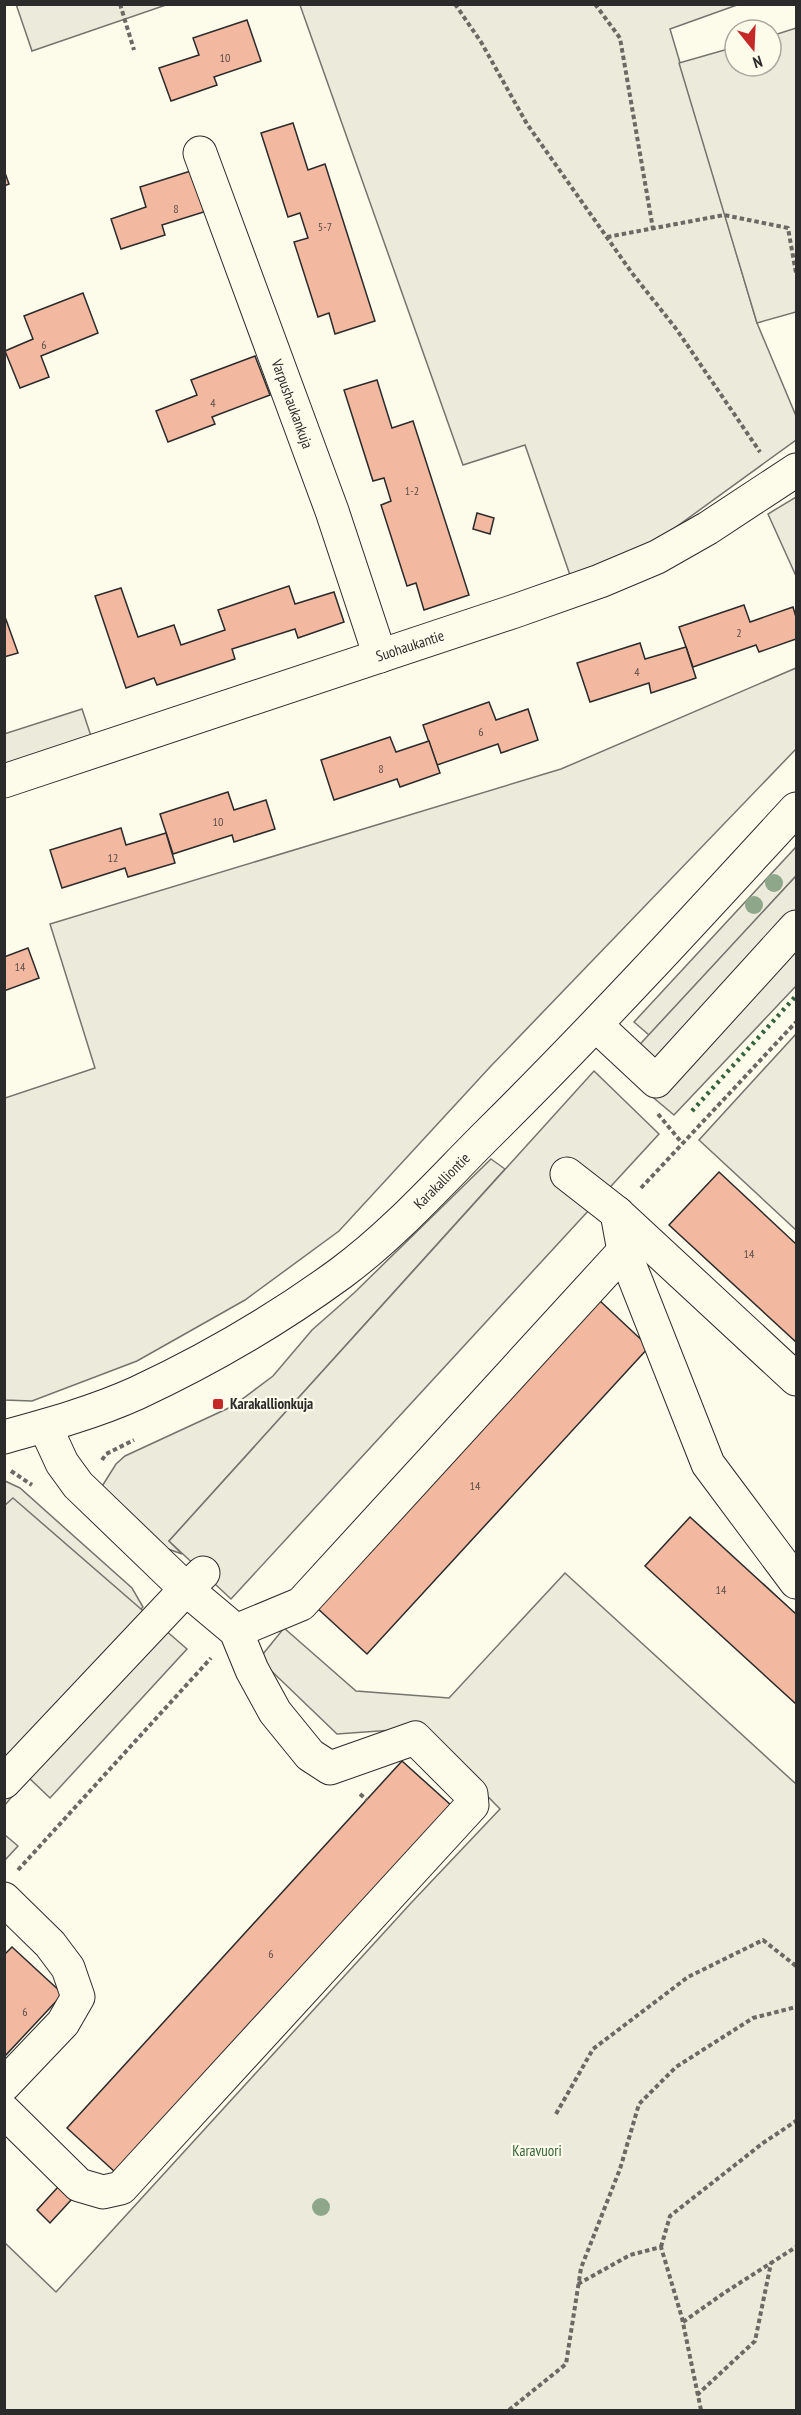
<svg xmlns="http://www.w3.org/2000/svg" width="801" height="2415" viewBox="0 0 801 2415" font-family="'PT Sans Narrow',sans-serif">
<style>
.green{fill:#ecebdb;stroke:#74746e;stroke-width:1.5}
.parking{fill:#eceadb;stroke:#74746e;stroke-width:1.5}
.building{fill:#f2b8a0;stroke:#2b2b2b;stroke-width:1.5}
.lines{fill:none;stroke-linecap:round;stroke-linejoin:round}
.minor-casing{stroke:#2b2b2b;stroke-width:35}
.path{stroke:#6a6964;stroke-width:4;stroke-dasharray:4.5 3;stroke-linecap:butt}
.minor{stroke:#fdfbea;stroke-width:33}
.hedge{stroke:#34623c;stroke-width:4.5;stroke-dasharray:3 4.5;stroke-linecap:butt}
.tree{fill:#8ea78a}
.poi-dot{fill:#c62828;stroke:#fdfbea;stroke-width:2}
.labels{text-anchor:middle;stroke-width:4.5;stroke-linejoin:round;paint-order:stroke}
.number-label{font-size:12px;fill:#5d4e48}
.street-label{font-size:15px;fill:#2b2b2b;stroke:#fdfbea}
.poi-label{font-size:15px;font-weight:bold;fill:#2b2b2b;stroke:#fdfbea;text-anchor:start}
.park-label{font-size:15px;fill:#34623c;stroke:#fdfbea}
</style>
<rect width="100%" height="100%" fill="#fdfbea"/>
<g class="green">
<polygon points="16,4 166,4 166,5 32,51"/>
<polygon points="300,5 737,5 670,29 757,323 796,416 796,440 643,551 570,575 525,445 463,465"/>
<polygon points="796,497 796,576 768,514"/>
<polygon points="796,668 796,749 490,1067 339,1231 245,1300 137,1361 32,1401 5,1400 5,1098 95,1068 50,924 561,769"/>
<polygon points="796,847 796,876 649,1035 634,1022"/>
<polygon points="796,1034 796,1230 699,1140"/>
<polygon points="491,1159 505,1169 169,1541 182,1554 157,1545 101,1488 116,1464 125,1456 233,1406 273,1376 312,1330 354,1293"/>
<polygon points="5,1481 20,1488 132,1588 143,1607 115,1637 5,1506"/>
<polygon points="565,1573 796,1784 796,2410 5,2410 4,2242 56,2292 411,1903 500,1809 421,1728 337,1734 259,1659 284,1628 356,1691 449,1698"/>
</g>
<g class="parking">
<polygon points="796,28 796,312 757,323 679,63 735,47 735,66 771,66 771,36"/>
<polygon points="82,709 96,751 5,781 4,734"/>
<polygon points="796,876 796,986 674,1115 618,1068"/>
<polygon points="594,1071 659,1134 231,1599 169,1541"/>
<polygon points="13,1498 187,1649 50,1798 28,1777 5,1805 4,1506"/>
<polygon points="5,1835 18,1846 5,1860"/>
</g>
<g class="building">
<polygon points="247,20 261,61 214,77 217,85 171,101 159,68 199,55 193,38"/>
<polygon points="293,123 308,170 325,164 375,321 335,334 329,313 318,317 294,242 308,238 300,213 288,217 261,133"/>
<polygon points="197,169 210,210 162,225 165,235 121,249 111,219 146,207 140,187"/>
<polygon points="4,170 9,184 4,186"/>
<polygon points="83,293 98,333 41,356 49,377 20,388 5,351 33,339 24,316"/>
<polygon points="255,356 270,395 212,417 215,424 168,442 156,411 197,395 191,380"/>
<polygon points="377,380 392,428 413,421 469,595 424,610 416,583 407,586 381,505 391,501 384,478 373,481 344,390"/>
<polygon points="477,513 494,518 490,534 473,529"/>
<polygon points="289,586 295,604 334,592 344,622 298,638 295,629 232,649 235,659 157,685 154,678 126,688 95,596 121,588 138,637 174,625 181,645 225,630 218,610"/>
<polygon points="744,605 750,622 793,607 796,617 796,639 759,652 756,645 693,667 679,627"/>
<polygon points="4,614 18,653 4,657"/>
<polygon points="640,643 645,659 686,647 696,678 651,693 649,683 590,702 577,663"/>
<polygon points="489,702 496,720 528,709 538,740 501,753 498,744 437,765 423,725"/>
<polygon points="390,737 396,752 429,741 440,773 400,787 397,779 334,800 321,760"/>
<polygon points="228,792 234,810 266,800 275,829 234,842 232,835 173,854 160,814"/>
<polygon points="121,828 126,845 166,833 175,863 128,877 125,868 62,888 50,850"/>
<polygon points="28,948 39,978 4,991 4,957"/>
<polygon points="719,1172 796,1244 796,1342 669,1225"/>
<polygon points="599,1300 649,1347 367,1654 316,1607"/>
<polygon points="690,1517 796,1614 796,1704 645,1566"/>
<polygon points="402,1761 452,1806 116,2173 67,2128"/>
<polygon points="12,1947 63,1994 4,2057 4,1955"/>
<polygon points="58,2187 72,2199 50,2223 37,2210"/>
</g>
<g class="lines">
<defs>
<g id="minor">
<polyline points="200,153 332,511 380,656"/>
<polyline points="4,781 515,611 600,581 657,557 708,528 796,470"/>
<polyline points="597,1026 656,1081 796,927"/>
<polyline points="567,1174 617,1213 796,1379"/>
<polyline points="617,1213 624,1251 708,1464 796,1582"/>
<path d="M4 1437C48 1425 95 1412 137 1393 208 1360 278 1319 341 1273 395 1233 440 1182 487 1135 594 1029 695 919 796 809"/>
<polyline points="236,1631 301,1604 624,1251"/>
<polyline points="4,1782 186,1589 78,1485 62,1463 45,1426"/>
<polyline points="4,1899 50,1944 68,1968 78,1997 63,2023 4,2085"/>
<polyline points="4,2111 79,2185 103,2192 121,2188 472,1805 471,1794 415,1738 330,1768 310,1755 275,1712 252,1670 236,1631 186,1589 203,1573"/>
</g>
</defs>
<use href="#minor" class="minor-casing"/>
<g class="path">
<polyline points="120,4 134,50"/>
<polyline points="455,4 481,42 527,124 632,273 677,330 760,452"/>
<polyline points="595,4 620,38 653,229"/>
<polyline points="607,237 724,215 788,228 796,273"/>
<polyline points="658,1114 682,1143"/>
<polyline points="641,1188 796,1022"/>
<polyline points="102,1460 106,1454 134,1440"/>
<polyline points="11,1471 32,1485"/>
<polyline points="360,1794 367,1800"/>
<polyline points="18,1870 211,1658"/>
<polyline points="556,2114 593,2049 688,1977 763,1940 796,1966"/>
<polyline points="661,2247 670,2216 763,2143 796,2121"/>
<polyline points="578,2284 630,2255 661,2247 682,2318 701,2410"/>
<polyline points="683,2322 724,2293 796,2247"/>
<polyline points="697,2395 755,2341 771,2263"/>
<polyline points="509,2410 566,2364 581,2268 620,2169 639,2104 676,2067 753,2018 796,2007"/>
</g>
<use href="#minor" class="minor"/>
<polyline class="hedge" points="692,1111 795,997"/>
</g>
<g class="tree">
<circle cx="774" cy="883" r="9"/>
<circle cx="754" cy="905" r="9"/>
<circle cx="321" cy="2207" r="9"/>
</g>
<rect class="poi-dot" x="212" y="1398" width="12" height="12" rx="3"/>
<g class="labels">
<g class="number-label">
<text x="225" y="62">10</text>
<text x="176" y="213">8</text>
<text x="325" y="231">5-7</text>
<text x="44" y="349">6</text>
<text x="213" y="407">4</text>
<text x="412" y="495">1-2</text>
<text x="739" y="637">2</text>
<text x="637" y="676">4</text>
<text x="481" y="736">6</text>
<text x="381" y="773">8</text>
<text x="218" y="826">10</text>
<text x="113" y="862">12</text>
<text x="20" y="971">14</text>
<text x="749" y="1258">14</text>
<text x="475" y="1490">14</text>
<text x="721" y="1594">14</text>
<text x="271" y="1958">6</text>
<text x="25" y="2016">6</text>
</g>
<g class="street-label">
<text transform="translate(292 404) rotate(70)" y="5">Varpushaukankuja</text>
<text transform="translate(410 646) rotate(-18)" y="5">Suohaukantie</text>
<text transform="translate(442 1181) rotate(-45)" y="5">Karakalliontie</text>
</g>
<g class="poi-label">
<text x="230" y="1409">Karakallionkuja</text>
</g>
<g class="park-label">
<text x="537" y="2156">Karavuori</text>
</g>
</g>
<rect width="801" height="2415" fill="none" stroke="#2b2b2b" stroke-width="12"/>
<g transform="translate(753 48) rotate(162)"><circle r="28" fill="#fdfbea" stroke="#a9a89e" stroke-width="1.5"/>
<path d="M0-4.5L10 22L0 15L-10 22Z" fill="#c62828"/>
<text y="-9" font-size="16" font-weight="bold" text-anchor="middle" fill="#2b2b2b">N</text>
</g>
</svg>
